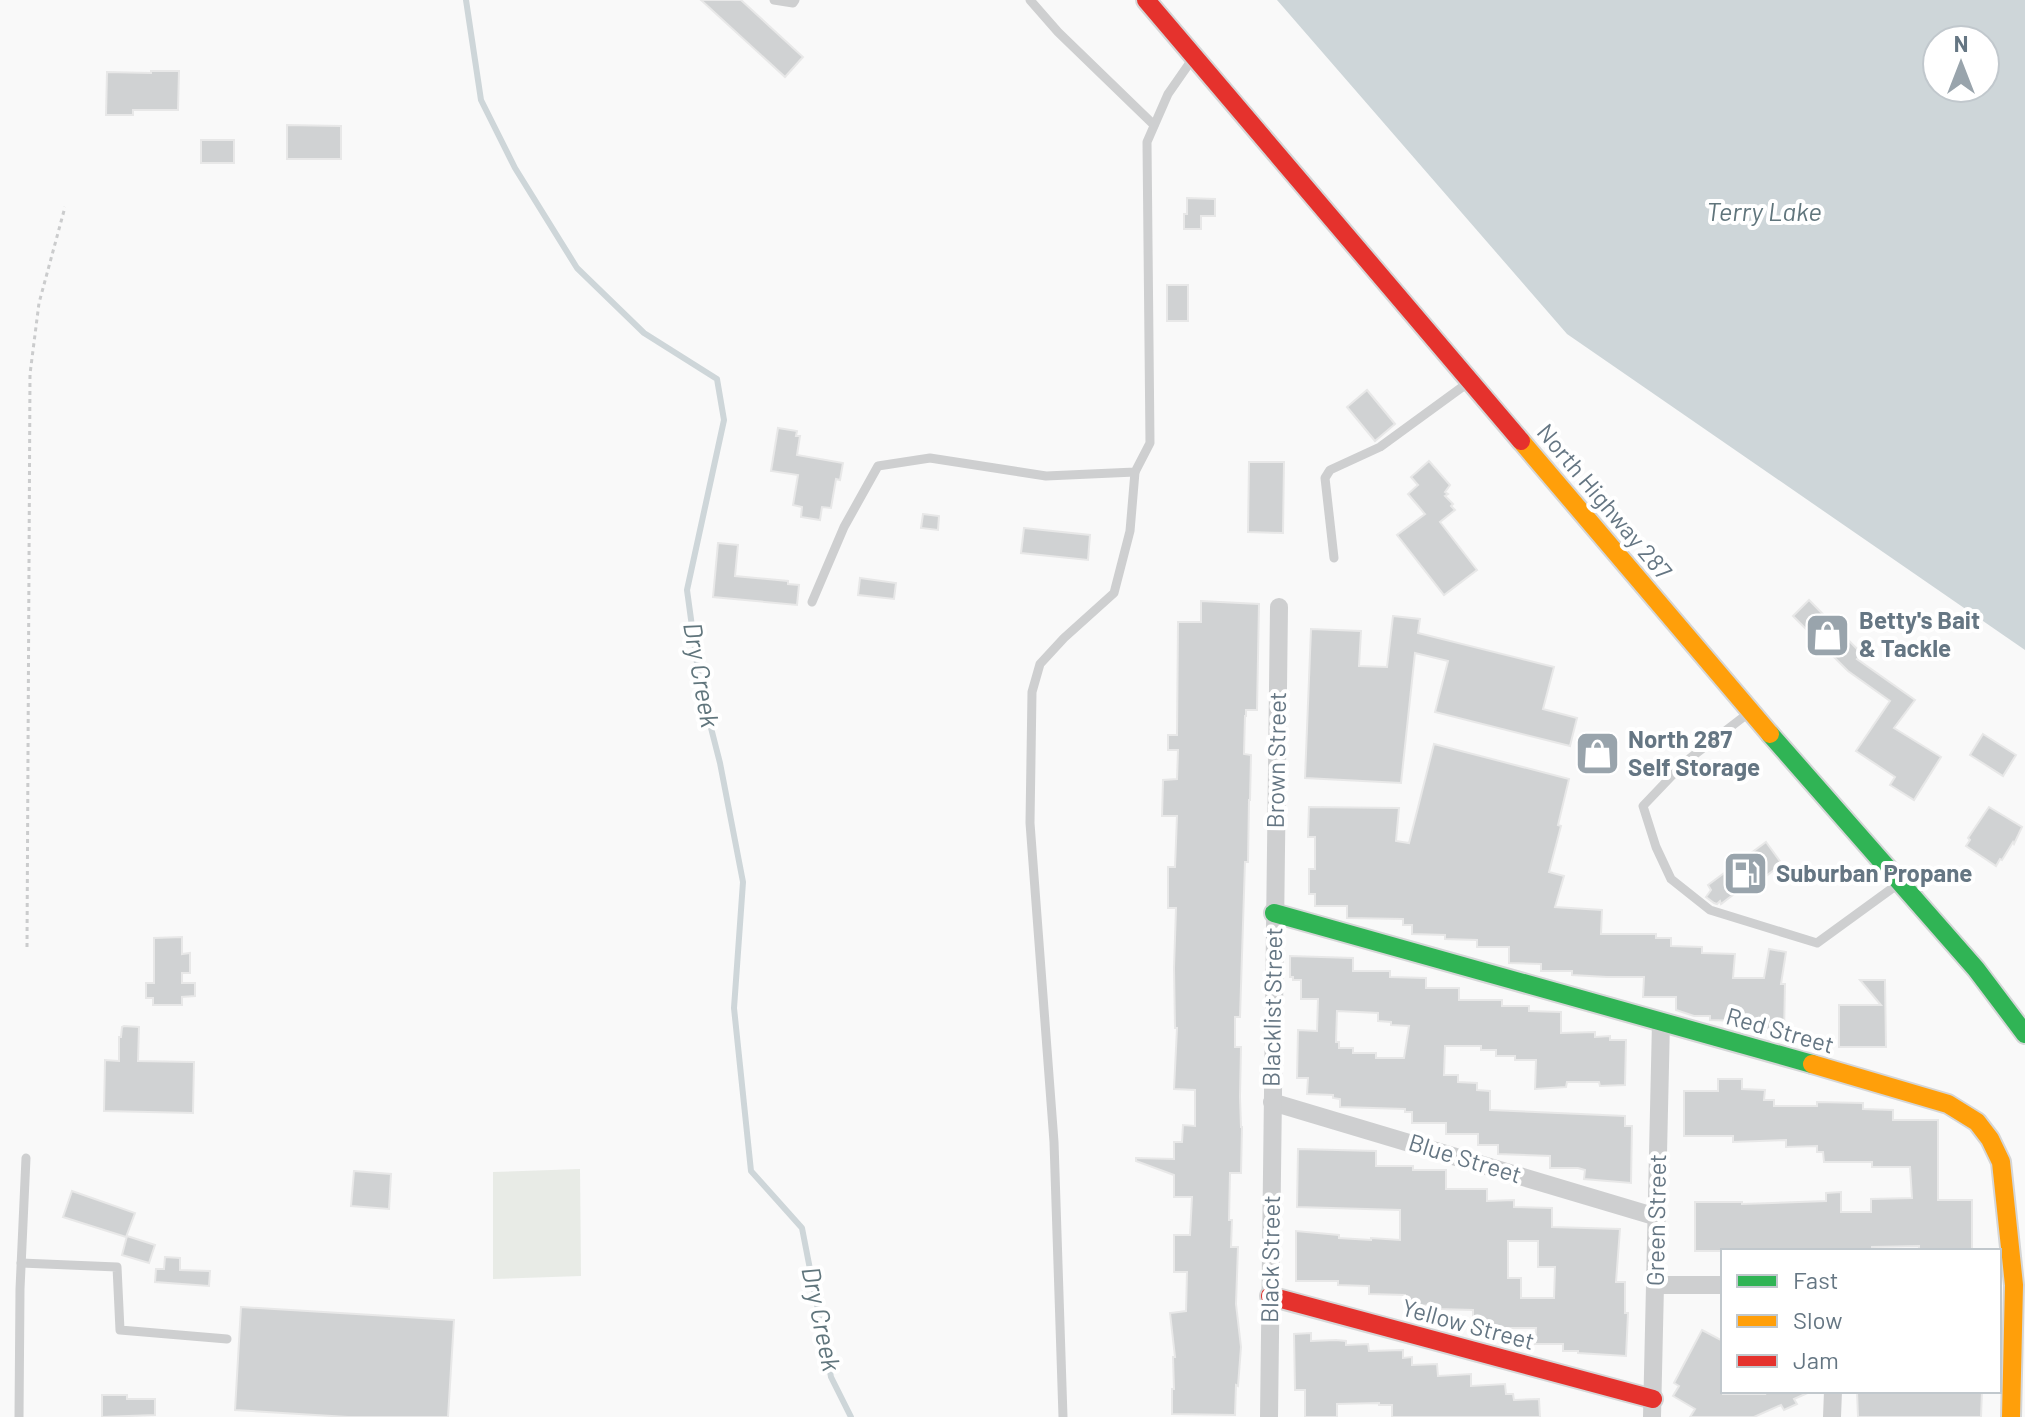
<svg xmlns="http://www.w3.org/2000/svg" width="2025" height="1417" viewBox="0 0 2025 1417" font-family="Barlow,sans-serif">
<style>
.green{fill:#e8ebe6}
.water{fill:#ced6d9;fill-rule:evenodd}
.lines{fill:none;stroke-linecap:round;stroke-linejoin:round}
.stream{stroke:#ced6d9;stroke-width:6}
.building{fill:#d0d2d3;stroke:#e8e8e8;stroke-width:2;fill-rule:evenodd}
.fast-casing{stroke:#d5d6d7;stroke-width:22}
.slow-casing{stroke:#d5d6d7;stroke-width:22}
.jam-casing{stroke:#d5d6d7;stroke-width:22}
.path{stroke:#cbcccd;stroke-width:3;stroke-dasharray:4 4;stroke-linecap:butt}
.lane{stroke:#cecfd0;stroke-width:9}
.street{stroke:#cecfd0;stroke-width:18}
.fast{stroke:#30b455;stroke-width:18}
.slow{stroke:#ff9f0a;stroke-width:18}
.jam{stroke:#e5322d;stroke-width:18}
.labels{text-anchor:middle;stroke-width:8;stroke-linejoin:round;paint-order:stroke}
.street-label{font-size:24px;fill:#657683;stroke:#fff}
.poi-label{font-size:24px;font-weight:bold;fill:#657683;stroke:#fff;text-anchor:start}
.water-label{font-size:26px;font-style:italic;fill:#60757c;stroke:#fff}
</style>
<rect width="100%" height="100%" fill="#f9f9f9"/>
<polygon class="green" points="580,1169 581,1276 493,1279 493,1172"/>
<path class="water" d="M1277 0H2025V650L1567 334ZM1937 40H1985V88H1937Z"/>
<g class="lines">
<polyline class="stream" points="466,0 481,100 515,168 577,268 644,333 717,379 724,420 687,590 700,685 720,763 743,882 734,1008 751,1171 802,1228 831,1377 851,1417"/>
</g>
<g class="building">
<polygon points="701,0 741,0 803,57 785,77"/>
<polygon points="151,71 179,71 178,110 133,110 133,115 106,115 107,72 151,73"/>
<polygon points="287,125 341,126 341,159 287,159"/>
<rect x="201" y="140" width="33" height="23"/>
<polygon points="1187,198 1215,199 1215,216 1201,216 1201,229 1184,229 1184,214 1187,214"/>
<rect x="1167" y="285" width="21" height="36"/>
<polygon points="1367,390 1395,424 1375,441 1347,407"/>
<polygon points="778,428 797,431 796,436 800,436 797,455 843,463 840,480 836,479 831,508 822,507 820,520 801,517 802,507 793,505 798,475 771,471"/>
<polygon points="1429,461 1450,485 1445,492 1448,494 1445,496 1453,504 1451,506 1455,510 1440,522 1477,570 1444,595 1397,535 1425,514 1408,494 1418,485 1411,477"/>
<polygon points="1249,462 1284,462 1283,533 1248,532"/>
<polygon points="923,514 939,516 938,530 921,528"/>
<polygon points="1024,528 1090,535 1088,560 1021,553"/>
<polygon points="718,543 738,545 735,576 788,581 788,584 799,585 797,605 713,597"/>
<polygon points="860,578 896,583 894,599 858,595"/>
<polygon points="1809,600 1862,654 1857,659 1915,700 1894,728 1941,757 1914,800 1890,785 1895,777 1856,751 1890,701 1848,671 1793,616"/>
<polygon points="1201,601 1259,604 1257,710 1246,710 1246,716 1245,716 1244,754 1251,755 1250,800 1249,800 1248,862 1245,862 1240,1017 1235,1017 1235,1047 1241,1047 1240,1097 1241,1127 1242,1127 1241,1173 1230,1173 1229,1220 1232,1220 1231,1247 1238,1247 1236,1304 1241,1347 1238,1386 1236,1385 1235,1415 1172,1414 1172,1389 1174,1389 1173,1357 1175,1357 1170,1313 1186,1311 1187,1272 1174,1272 1174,1235 1190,1235 1192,1197 1174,1197 1174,1175 1136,1161 1136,1158 1174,1159 1174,1142 1182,1142 1183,1125 1195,1126 1195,1090 1174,1089 1177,1028 1175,1028 1174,968 1176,908 1168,908 1168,867 1175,867 1177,816 1162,816 1163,780 1177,779 1178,750 1168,750 1168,735 1177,735 1178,622 1201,622"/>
<polygon points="1393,616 1420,619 1418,633 1554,667 1543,709 1577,718 1570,746 1435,712 1448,661 1415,653 1401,783 1305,778 1311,629 1361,631 1359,666 1387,667"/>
<polygon points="1983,734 2016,755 2003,776 1970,755"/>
<polygon points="1434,744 1569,779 1558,825 1561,826 1549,872 1564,876 1555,907 1602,910 1601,934 1656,934 1656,938 1671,938 1671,946 1702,947 1702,953 1735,954 1733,978 1764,978 1769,949 1786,952 1781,984 1785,984 1784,1034 1763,1033 1764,1028 1741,1028 1741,1021 1710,1020 1710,1016 1694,1016 1676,1010 1676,997 1643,997 1644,977 1607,977 1572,975 1572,971 1541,971 1541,964 1509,963 1509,947 1477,947 1477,940 1445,939 1445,935 1412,934 1412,925 1403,925 1403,919 1347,918 1347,906 1315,906 1315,894 1309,894 1309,869 1315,869 1315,837 1308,837 1309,807 1399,808 1396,841 1409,843"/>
<polygon points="1989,807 2022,827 2014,844 2013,842 2002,860 2000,859 1996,866 1966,846 1970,840 1968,838"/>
<polygon points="1766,842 1782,864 1745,892 1742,888 1721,904 1720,901 1717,904 1714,903 1706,897 1711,890 1708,885"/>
<polygon points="182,937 182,954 190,953 190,973 182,973 182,983 195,983 195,996 182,997 182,1005 153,1005 153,998 146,998 146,983 154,983 154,938"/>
<path d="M1290 956 1353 958V971H1390V977L1426 978V988H1459V1000H1502V1006H1529V1011L1561 1012V1033L1595 1032V1037L1610 1036V1040H1626L1625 1085 1600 1086 1599 1082H1567L1566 1087 1535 1089 1536 1060H1515V1056H1496V1050H1481V1046H1445L1444 1075H1458V1082L1477 1083V1090L1490 1091V1110L1625 1116V1126H1632L1631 1183 1584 1179 1585 1170 1578 1168H1550V1156L1498 1154V1145H1478V1134H1446V1123H1412V1112H1405V1109L1340 1107V1099L1333 1098V1095L1307 1094 1308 1078H1297L1298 1030 1317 1031 1318 999H1301V980H1293V977H1290ZM1337 1011 1378 1013V1021L1391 1022V1025L1409 1026 1404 1058H1376V1053H1353V1048H1339V1042H1336Z"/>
<polygon points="1860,980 1885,980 1886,1047 1839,1047 1839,1005 1881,1005"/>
<polygon points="124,1026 139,1027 138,1061 194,1062 193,1113 104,1111 105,1060 119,1061 119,1037 121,1037 122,1027"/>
<polygon points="1718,1079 1742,1079 1742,1089 1765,1090 1764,1100 1774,1100 1774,1106 1817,1106 1817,1102 1863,1103 1863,1109 1893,1110 1893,1120 1938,1120 1938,1200 1972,1200 1972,1251 1919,1251 1919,1246 1872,1247 1872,1251 1695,1251 1695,1202 1742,1202 1742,1204 1826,1201 1826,1193 1841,1192 1841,1212 1871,1212 1871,1199 1912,1198 1910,1167 1872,1167 1872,1162 1824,1162 1823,1152 1817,1152 1817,1146 1786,1147 1786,1140 1733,1142 1733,1136 1684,1136 1684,1091 1718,1091"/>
<path d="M1298 1149 1376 1151V1166H1413V1170H1446V1189H1487V1201L1514 1200V1207L1552 1208V1227L1620 1229 1616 1282H1625V1313H1628L1626 1356 1578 1353V1351H1563V1344H1535L1536 1328H1473V1310L1437 1309 1438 1306 1404 1305 1405 1295 1369 1294V1286L1338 1285V1281H1296V1231L1339 1235V1238L1371 1240V1238L1400 1240V1210L1297 1207ZM1508 1241H1538V1267H1555L1554 1298H1521V1278H1508Z"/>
<polygon points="354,1171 391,1174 389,1209 351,1206"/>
<polygon points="72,1191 135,1213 126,1237 63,1217"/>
<polygon points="127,1236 155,1245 149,1263 122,1255"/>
<polygon points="165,1257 180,1258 180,1270 210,1271 209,1286 155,1282 156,1269 164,1269"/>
<polygon points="241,1307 454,1320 448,1417 348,1417 235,1410"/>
<polygon points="1702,1330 1723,1341 1723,1394 1765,1394 1764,1391 1812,1391 1794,1399 1797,1404 1784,1410 1781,1405 1754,1417 1690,1417 1695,1409 1673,1396 1679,1386 1674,1383"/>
<polygon points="1311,1333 1311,1341 1336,1340 1346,1341 1346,1345 1368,1344 1369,1351 1403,1350 1403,1358 1412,1357 1412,1365 1437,1364 1438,1376 1471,1374 1471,1386 1505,1384 1506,1394 1513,1394 1514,1400 1539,1399 1540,1417 1392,1417 1392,1405 1379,1405 1379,1403 1337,1404 1337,1417 1305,1417 1305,1390 1295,1390 1294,1334"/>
<polygon points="1857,1391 1982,1391 1981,1417 1858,1417"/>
<polygon points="102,1395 127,1395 127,1399 155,1399 155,1415 102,1417"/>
</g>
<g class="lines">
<defs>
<g id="fast">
<polyline points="1770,734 1976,969 2025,1034"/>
<polyline points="1274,913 1812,1064"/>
</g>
<g id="slow">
<polyline points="1521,441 1770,734"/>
<polyline points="1812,1064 1948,1104 1977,1122 1990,1139 2001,1162 2014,1285 2011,1417"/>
</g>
<g id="jam">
<polyline points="1146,0 1521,441"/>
<polyline points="1270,1296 1653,1399"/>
</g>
</defs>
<use href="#fast" class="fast-casing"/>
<use href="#slow" class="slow-casing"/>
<use href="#jam" class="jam-casing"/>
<polyline class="path" points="27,947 30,374 39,303 65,207"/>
<g class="lane">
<polyline points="774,0 793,3 795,0"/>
<polyline points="1030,0 1058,32 1154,125"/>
<polyline points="1334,558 1325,478 1330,470 1380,447 1465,385"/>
<polyline points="812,602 844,527 878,466 930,458 1046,476 1135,472 1150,443 1147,142 1168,94 1191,61"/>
<polyline points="1746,715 1685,762 1643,806 1656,847 1671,879 1710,910 1817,943 1894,887"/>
<polyline points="21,1263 117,1267 120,1330 227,1339"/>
<polyline points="19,1417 20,1289 26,1158"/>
<polyline points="1063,1417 1054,1142 1030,823 1032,692 1040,664 1064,638 1114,593 1130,531 1135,472"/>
</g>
<g class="street">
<polyline points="1272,1102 1657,1217"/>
<polyline points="1655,1285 1723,1285"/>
<polyline points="1269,1417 1279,607"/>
<polyline points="1652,1417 1661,1022"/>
<polyline points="1832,1417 1833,1391"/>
</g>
<use href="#fast" class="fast"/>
<use href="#slow" class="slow"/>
<use href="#jam" class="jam"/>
</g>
<defs>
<symbol id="shop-square" viewBox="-11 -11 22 22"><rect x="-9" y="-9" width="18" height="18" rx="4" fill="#99a4ac" stroke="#fff"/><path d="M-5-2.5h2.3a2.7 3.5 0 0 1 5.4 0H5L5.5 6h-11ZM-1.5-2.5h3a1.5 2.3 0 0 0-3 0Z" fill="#fff"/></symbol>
<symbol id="fuel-square" viewBox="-11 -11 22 22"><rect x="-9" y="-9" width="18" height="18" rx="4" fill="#99a4ac" stroke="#fff"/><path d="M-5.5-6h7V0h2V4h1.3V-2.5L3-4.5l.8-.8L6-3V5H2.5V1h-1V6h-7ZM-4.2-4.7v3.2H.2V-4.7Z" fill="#fff"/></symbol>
</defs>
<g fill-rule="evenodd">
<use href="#shop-square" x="1802" y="610" width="51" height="51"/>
<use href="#shop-square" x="1572" y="728" width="51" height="51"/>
<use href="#fuel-square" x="1720" y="848" width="51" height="51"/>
</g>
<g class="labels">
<g class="street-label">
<text transform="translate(1604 502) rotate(50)" y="8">North Highway 287</text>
<text transform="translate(1277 760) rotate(-89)" y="8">Brown Street</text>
<text transform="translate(1273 1007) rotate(-89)" y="8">Blacklist Street</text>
<text transform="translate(1780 1031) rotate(16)" y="8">Red Street</text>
<text transform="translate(1465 1159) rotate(17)" y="8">Blue Street</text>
<text transform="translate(1657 1220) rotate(-89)" y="8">Green Street</text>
<text transform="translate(1271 1259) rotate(-89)" y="8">Black Street</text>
<text transform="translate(1468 1325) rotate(15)" y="8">Yellow Street</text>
</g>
<g class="poi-label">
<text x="1859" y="629">Betty's Bait<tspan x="1859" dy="28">&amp; Tackle</tspan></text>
<text x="1628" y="748">North 287<tspan x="1628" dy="28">Self Storage</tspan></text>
<text x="1776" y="882">Suburban Propane</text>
</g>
<g class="water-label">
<text x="1764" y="221">Terry Lake</text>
<text transform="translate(701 675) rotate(80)" y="9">Dry Creek</text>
<text transform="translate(821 1319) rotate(78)" y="9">Dry Creek</text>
</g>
</g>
<rect x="1721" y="1249" width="280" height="144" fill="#ffffff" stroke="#c1c8cd" stroke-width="2"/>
<rect x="1737" y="1275" width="40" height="12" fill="#30b455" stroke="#c1c8cd" stroke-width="2"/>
<text x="1793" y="1289" font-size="24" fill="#657683">Fast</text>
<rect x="1737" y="1315" width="40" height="12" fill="#ff9f0a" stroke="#c1c8cd" stroke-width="2"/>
<text x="1793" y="1329" font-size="24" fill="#657683">Slow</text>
<rect x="1737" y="1355" width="40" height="12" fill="#e5322d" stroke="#c1c8cd" stroke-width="2"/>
<text x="1793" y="1369" font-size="24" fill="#657683">Jam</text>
<g transform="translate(1961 64)"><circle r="38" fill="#ffffff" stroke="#c1c8cd" stroke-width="2"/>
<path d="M0-6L14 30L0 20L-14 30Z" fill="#99a4ac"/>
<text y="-12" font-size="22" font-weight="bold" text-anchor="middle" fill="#657683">N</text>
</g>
</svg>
